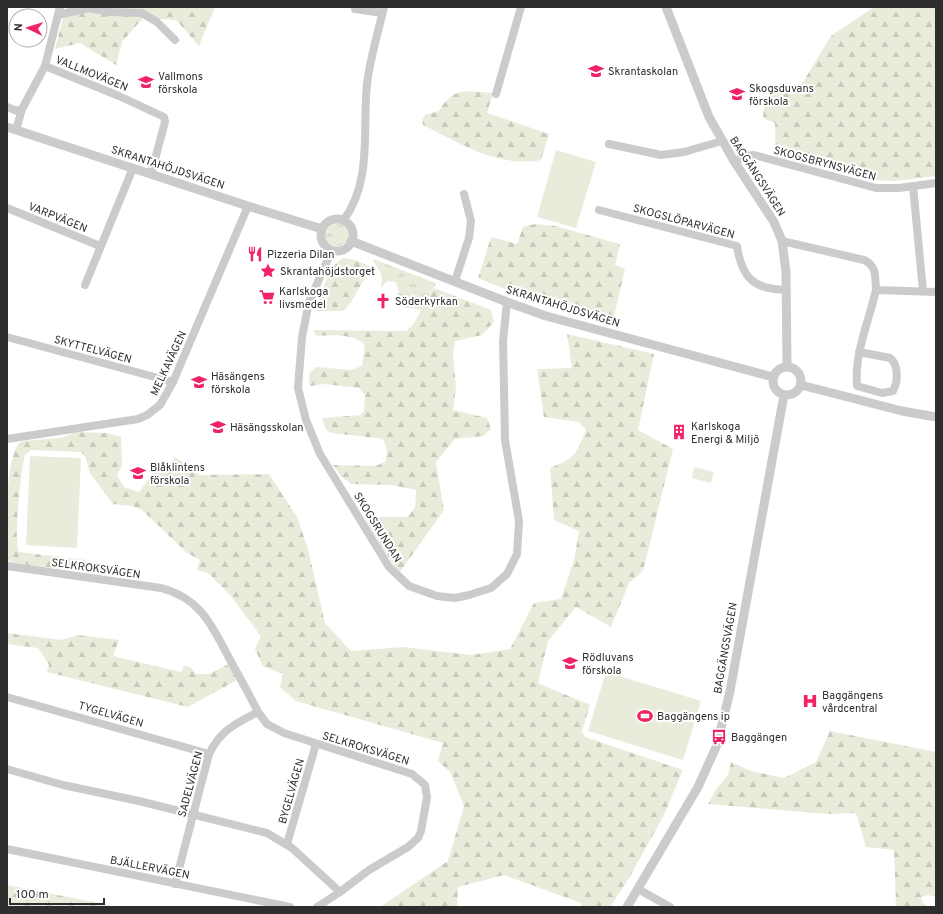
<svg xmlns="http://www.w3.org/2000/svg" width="943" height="914" viewBox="0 0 943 914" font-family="Overpass,sans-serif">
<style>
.grass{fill:url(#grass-tufts)}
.forest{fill:url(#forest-firs)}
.park{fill:#e9ecda}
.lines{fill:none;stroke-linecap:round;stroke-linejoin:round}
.minor{stroke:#cbcbcb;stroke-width:8}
.tertiary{stroke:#cbcbcb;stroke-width:9}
.labels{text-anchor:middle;stroke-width:4;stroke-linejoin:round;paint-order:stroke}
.poi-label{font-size:11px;fill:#2e2e2e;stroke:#fff;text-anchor:start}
.street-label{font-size:11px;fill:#2e2e2e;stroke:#fff}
</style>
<defs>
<pattern id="grass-tufts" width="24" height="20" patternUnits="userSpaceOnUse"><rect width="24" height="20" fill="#e9ecda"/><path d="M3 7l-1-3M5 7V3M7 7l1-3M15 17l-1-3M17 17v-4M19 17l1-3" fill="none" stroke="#c8cbbb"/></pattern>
<pattern id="forest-firs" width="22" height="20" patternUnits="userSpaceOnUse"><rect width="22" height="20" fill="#e9ecda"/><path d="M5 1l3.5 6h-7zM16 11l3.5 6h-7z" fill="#c8cbbb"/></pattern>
</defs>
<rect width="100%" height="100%" fill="#fff"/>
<g class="grass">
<circle cx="337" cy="235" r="11"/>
<path d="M373 259 436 283 422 310 403 307 398 299 399 297 397 293 399 292 396 282 387 281 381 288C384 269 378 273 373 259Z"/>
</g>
<g class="forest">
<polygon points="66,7 215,7 199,46 176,20 143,18 122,42 116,65 80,43 55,49"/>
<polygon points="874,7 936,7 936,176 894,181 872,180 776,156 775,123 763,118 765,97 800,87 831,36"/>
<path d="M468 91 493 93 487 113 549 134 541 160C498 168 460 143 423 125L422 120 425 115 439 111C446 99 453 92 468 91Z"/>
<polygon points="535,224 555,226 620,244 615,265 625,269 612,325 550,307 478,278 491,237 517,244 523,227"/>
<path d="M343 258 356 260 375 269C357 283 357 299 343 311H315L331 268Z"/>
<path d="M434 288 491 310 494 322 482 335 455 341 453 353 456 387 453 410 487 418 491 429 483 436 455 439 436 462 444 510 400 572C386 557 378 538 366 521L380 517H407L415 508 416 490 392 485 351 484 341 476 333 465 376 466 386 461 387 450 383 439C375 437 332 434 329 432 324 429 324 423 322 418L361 415 364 411 365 395 359 388 324 384 310 386 309 374 316 367 351 370 362 366 365 345C353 333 332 335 316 336L313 330 406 331 413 325Z"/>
<path d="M567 334 654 354 638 430 673 449 643 571 629 583 611 627 576 607 548 641 538 683 590 705 582 731 585 737 683 770 663 817 629 878 610 907H581V903L504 875 458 887 457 907H380L448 861 464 806 450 772 438 761 443 743 296 701 280 687 283 674 263 666 255 649 261 636 230 595 208 573 197 570 200 560 187 553 142 510 133 506 113 504 90 473 85 456 81 452 31 450 25 455C21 470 13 540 19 552L86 560 84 564 77 571 13 563 7 560C7 534 4 463 19 443L24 441 60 438 77 432 108 433 121 437 122 465 117 475 124 487 139 492 147 482 157 463 161 462 169 466 175 457 200 475 269 474 297 517 308 549 325 623 351 651 404 647 471 655 510 649 534 603 561 599 574 560 579 531 554 520 550 468C575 458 576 455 586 430L579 422 544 417 537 369 572 368Z"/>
<polygon points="7,633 62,640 77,635 119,640 113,656 181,672 184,666 190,667 196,674 209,674 229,664 237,680 188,707 47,672 49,665 38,648 7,644"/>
<polygon points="830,731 936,752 936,897 928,895 921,897 923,903 928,907 896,907 894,850 866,847 856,813 827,814 708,804 716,789 728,775 731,762 751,771 784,778 816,762"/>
<polygon points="7,885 118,907 7,907"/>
</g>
<g class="park">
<polygon points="556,150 596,162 576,228 537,217"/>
<polygon points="30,456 81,458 77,548 26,545"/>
<polygon points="694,467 714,472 711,483 692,478"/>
<polygon points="606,672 701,701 683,760 588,731"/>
</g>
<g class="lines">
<g class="minor">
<polyline points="355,9 382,13"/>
<polyline points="58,15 89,8 110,12 142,13 157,22 175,40"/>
<polyline points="45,66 119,96 164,117 165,122 151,174"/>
<polyline points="496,94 521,7"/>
<polyline points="7,107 17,111 22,109"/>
<polyline points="16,130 22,109 45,66 60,7"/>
<polyline points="609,144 661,155 684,152 722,141"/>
<polyline points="734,161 746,156 754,155 876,188 899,188 936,183"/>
<polyline points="913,186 923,291"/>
<polyline points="7,208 100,246"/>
<path d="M599 210 737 246C742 279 754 289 786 290"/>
<path d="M343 221C373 181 362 130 367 84 370 58 378 33 384 7"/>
<path d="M782 241 864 260C877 266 875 277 876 290L936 292"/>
<polyline points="332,250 309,302 302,337 298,388 306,420 320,454 389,567 409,586 437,596 455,598 469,595 491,588 507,574 517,554 519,521 505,440 503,341 507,302"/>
<polyline points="455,281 469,238 471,221 464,194"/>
<polyline points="85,285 133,168"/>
<polyline points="7,337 173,382"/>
<path d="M859 352 890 358C899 365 898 382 893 391L882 393 857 386C854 354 869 321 876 290"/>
<polyline points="7,439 138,419 147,415 160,405 173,382 248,206"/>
<path d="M7 566 161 588C200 598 212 625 229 658 239 676 249 694 258 712L267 724 284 733 412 774 425 785 427 797 421 831 418 838 408 847 369 870 340 892 292 848 267 833 139 801 63 785 7 769"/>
<polyline points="7,697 209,754"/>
<polyline points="287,844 316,744"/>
<polyline points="7,849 290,907"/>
<path d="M175 884 209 754C221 730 235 724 258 712"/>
<polyline points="638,889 670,907"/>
<polyline points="317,907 340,892"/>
</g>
<g class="tertiary">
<polyline points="666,7 709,117 734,161 774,222 782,241 786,272 787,366"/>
<polyline points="7,127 248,206 322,229"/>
<circle cx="337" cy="235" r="16"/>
<polyline points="351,241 507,302 546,316 773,377"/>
<circle cx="787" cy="381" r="14"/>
<polyline points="801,385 902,411 936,417"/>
<polyline points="627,907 698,787 717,745 730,691 784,395"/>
</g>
</g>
<defs>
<symbol id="school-bare" viewBox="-9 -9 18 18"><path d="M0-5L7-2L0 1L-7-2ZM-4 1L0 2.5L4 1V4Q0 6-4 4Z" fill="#f22365" stroke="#fff" stroke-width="2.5" paint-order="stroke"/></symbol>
<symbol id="restaurant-bare" viewBox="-9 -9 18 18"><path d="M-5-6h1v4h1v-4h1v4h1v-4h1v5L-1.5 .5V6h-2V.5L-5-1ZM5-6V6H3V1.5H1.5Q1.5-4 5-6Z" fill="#f22365" stroke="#fff" stroke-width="2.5" paint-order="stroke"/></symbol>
<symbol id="sight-bare" viewBox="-9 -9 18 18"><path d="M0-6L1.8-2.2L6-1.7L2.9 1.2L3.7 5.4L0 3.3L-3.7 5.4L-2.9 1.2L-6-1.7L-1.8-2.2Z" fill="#f22365" stroke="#fff" stroke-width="2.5" paint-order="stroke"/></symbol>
<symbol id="supermarket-bare" viewBox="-9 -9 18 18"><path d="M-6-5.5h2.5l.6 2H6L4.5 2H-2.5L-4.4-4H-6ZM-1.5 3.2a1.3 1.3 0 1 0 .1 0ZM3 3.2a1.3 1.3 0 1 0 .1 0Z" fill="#f22365" stroke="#fff" stroke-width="2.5" paint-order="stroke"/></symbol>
<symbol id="church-bare" viewBox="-9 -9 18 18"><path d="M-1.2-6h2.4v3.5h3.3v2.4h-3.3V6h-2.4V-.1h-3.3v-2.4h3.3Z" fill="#f22365" stroke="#fff" stroke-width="2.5" paint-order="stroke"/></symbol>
<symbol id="building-bare" viewBox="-9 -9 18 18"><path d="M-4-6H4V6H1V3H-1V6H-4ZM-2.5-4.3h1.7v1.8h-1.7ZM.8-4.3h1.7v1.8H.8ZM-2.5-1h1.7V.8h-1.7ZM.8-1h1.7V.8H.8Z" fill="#f22365" stroke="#fff" stroke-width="2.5" paint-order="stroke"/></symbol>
<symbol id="hospital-bare" viewBox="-9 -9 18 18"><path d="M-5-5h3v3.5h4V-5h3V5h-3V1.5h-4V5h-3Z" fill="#f22365" stroke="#fff" stroke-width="2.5" paint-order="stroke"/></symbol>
<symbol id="stadium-bare" viewBox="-9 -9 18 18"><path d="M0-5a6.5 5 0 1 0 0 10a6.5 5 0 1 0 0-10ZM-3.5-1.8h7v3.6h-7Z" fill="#f22365" stroke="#fff" stroke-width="2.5" paint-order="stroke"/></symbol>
<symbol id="bus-bare" viewBox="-9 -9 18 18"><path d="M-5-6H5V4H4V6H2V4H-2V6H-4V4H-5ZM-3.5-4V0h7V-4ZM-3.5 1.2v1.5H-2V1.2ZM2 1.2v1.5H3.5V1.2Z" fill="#f22365" stroke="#fff" stroke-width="2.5" paint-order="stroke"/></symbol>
</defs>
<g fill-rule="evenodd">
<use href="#school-bare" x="585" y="60" width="22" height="22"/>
<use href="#school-bare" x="135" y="71" width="22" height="22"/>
<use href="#school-bare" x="726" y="83" width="22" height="22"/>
<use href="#restaurant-bare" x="244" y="243" width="22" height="22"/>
<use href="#sight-bare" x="257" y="260" width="22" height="22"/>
<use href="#supermarket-bare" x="256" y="286" width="22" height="22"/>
<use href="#church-bare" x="372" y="290" width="22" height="22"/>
<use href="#school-bare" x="188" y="371" width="22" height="22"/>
<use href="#school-bare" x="207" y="416" width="22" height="22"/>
<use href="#building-bare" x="668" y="421" width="22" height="22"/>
<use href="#school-bare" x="127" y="462" width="22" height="22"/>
<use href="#school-bare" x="559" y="652" width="22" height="22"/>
<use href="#hospital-bare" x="799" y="690" width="22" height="22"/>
<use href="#stadium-bare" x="634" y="705" width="22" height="22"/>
<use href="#bus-bare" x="708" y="726" width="22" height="22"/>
</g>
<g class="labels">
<g class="poi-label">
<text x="608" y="75">Skrantaskolan</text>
<text x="158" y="80">Vallmons<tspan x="158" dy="13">förskola</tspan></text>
<text x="749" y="92">Skogsduvans<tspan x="749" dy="13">förskola</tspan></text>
<text x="267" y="258">Pizzeria Dilan</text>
<text x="280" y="275">Skrantahöjdstorget</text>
<text x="279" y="295">Karlskoga<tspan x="279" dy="13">livsmedel</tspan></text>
<text x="395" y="305">Söderkyrkan</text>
<text x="211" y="380">Häsängens<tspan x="211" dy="13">förskola</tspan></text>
<text x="691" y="430">Karlskoga<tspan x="691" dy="13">Energi &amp; Miljö</tspan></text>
<text x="230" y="431">Häsängsskolan</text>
<text x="150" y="471">Blåklintens<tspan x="150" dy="13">förskola</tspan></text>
<text x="582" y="661">Rödluvans<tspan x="582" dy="13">förskola</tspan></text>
<text x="822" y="699">Baggängens<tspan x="822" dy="13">vårdcentral</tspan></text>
<text x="657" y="720">Baggängens ip</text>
<text x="731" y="741">Baggängen</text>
</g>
<g class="street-label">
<text transform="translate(92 73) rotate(22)" y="4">VALLMOVÄGEN</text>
<text transform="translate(825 163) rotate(15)" y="4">SKOGSBRYNSVÄGEN</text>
<text transform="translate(168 167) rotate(18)" y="4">SKRANTAHÖJDSVÄGEN</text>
<text transform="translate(758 176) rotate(57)" y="4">BAGGÄNGSVÄGEN</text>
<text transform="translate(58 217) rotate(22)" y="4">VARPVÄGEN</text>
<text transform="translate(684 221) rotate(15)" y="4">SKOGSLÖPARVÄGEN</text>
<text transform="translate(563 306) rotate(17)" y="4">SKRANTAHÖJDSVÄGEN</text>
<text transform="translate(93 349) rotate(15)" y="4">SKYTTELVÄGEN</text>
<text transform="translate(168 363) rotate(-65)" y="4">MELKAVÄGEN</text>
<text transform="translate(378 527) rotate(58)" y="4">SKOGSRUNDAN</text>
<text transform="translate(96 568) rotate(8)" y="4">SELKROKSVÄGEN</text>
<text transform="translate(725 648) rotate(-80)" y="4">BAGGÄNGSVÄGEN</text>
<text transform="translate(111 714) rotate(16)" y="4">TYGELVÄGEN</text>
<text transform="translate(366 748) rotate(17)" y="4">SELKROKSVÄGEN</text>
<text transform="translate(190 784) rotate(-75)" y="4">SADELVÄGEN</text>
<text transform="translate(291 791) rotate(-74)" y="4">BYGELVÄGEN</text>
<text transform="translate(150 867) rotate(11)" y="4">BJÄLLERVÄGEN</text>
</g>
</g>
<rect width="943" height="914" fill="none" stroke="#2e2e2e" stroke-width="16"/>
<g transform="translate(28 28) rotate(274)"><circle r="19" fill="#ffffff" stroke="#ababab"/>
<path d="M0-3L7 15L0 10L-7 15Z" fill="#f22365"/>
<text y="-6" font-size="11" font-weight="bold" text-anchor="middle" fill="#2e2e2e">N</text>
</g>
<path d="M10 898v6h94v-6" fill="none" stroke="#2e2e2e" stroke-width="2"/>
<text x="16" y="898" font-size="12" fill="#2e2e2e" stroke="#ffffff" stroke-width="3" paint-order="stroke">100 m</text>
</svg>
